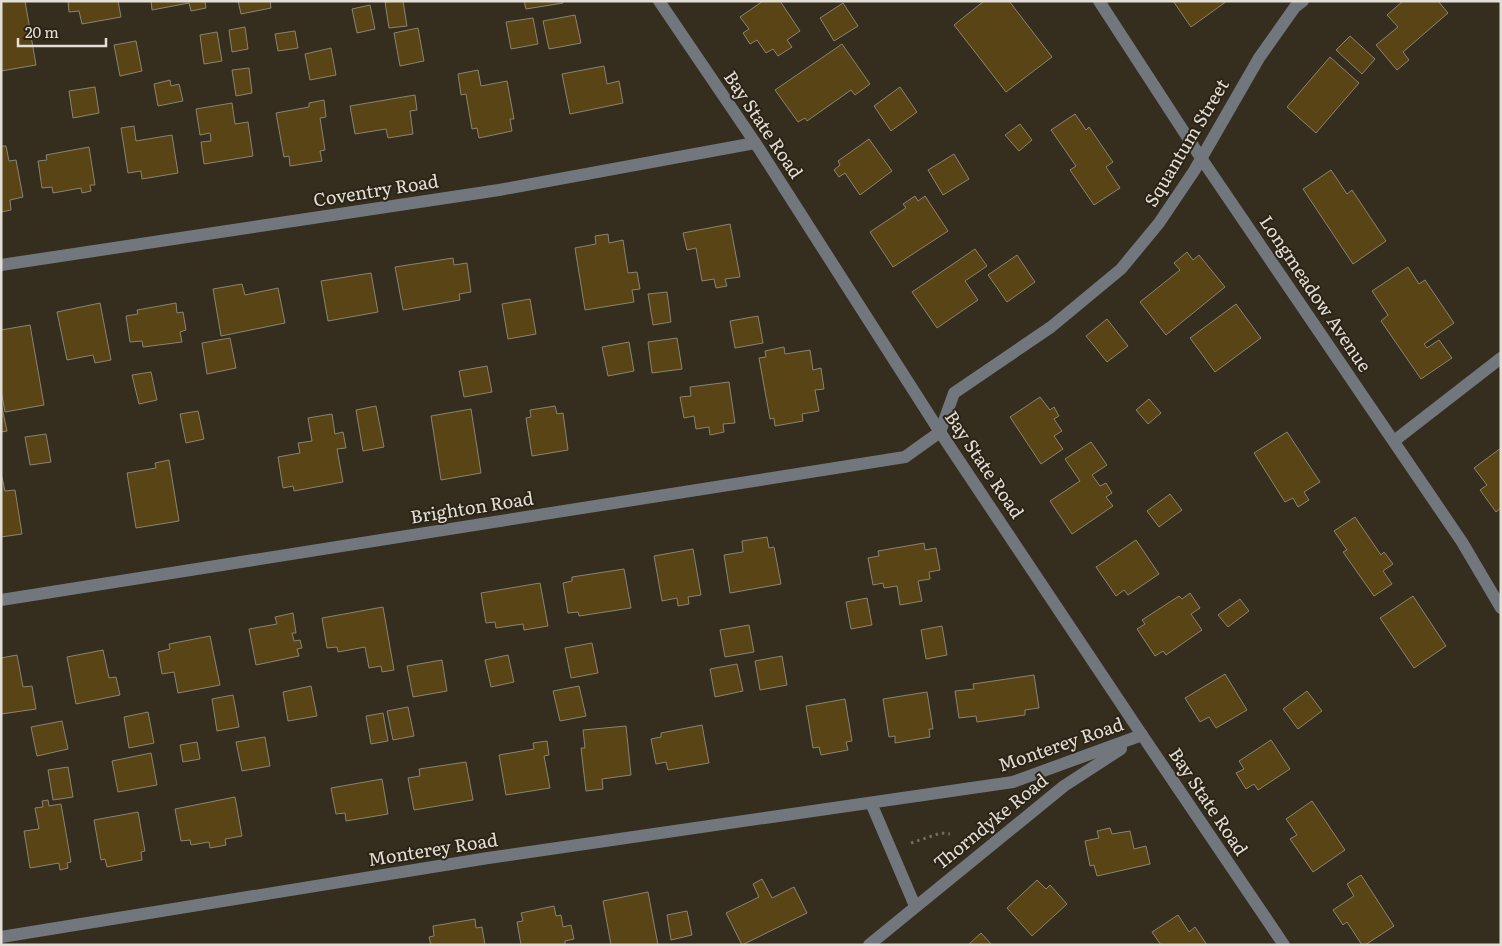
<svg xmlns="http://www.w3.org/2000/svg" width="1502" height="946" viewBox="0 0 1502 946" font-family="Literata,serif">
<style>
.building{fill:#584415;stroke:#8b8372}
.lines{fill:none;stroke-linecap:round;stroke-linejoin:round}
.path{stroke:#726b5e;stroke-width:3;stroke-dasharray:2.5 4;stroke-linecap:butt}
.minor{stroke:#72777e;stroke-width:12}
.labels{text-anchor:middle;stroke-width:4;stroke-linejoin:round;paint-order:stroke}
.street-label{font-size:18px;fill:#e4dfd6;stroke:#2b2416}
</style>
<rect width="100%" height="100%" fill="#352e1f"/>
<g class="building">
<polygon points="1,1 25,1 36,65 1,71"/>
<polygon points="68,1 118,1 121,17 82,24 79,11 69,12"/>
<polygon points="151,1 205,1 206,8 191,11 189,3 152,10"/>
<polygon points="238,1 270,1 271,8 241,14"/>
<polygon points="403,1 407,26 389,28 385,2"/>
<polygon points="524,1 563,1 563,3 526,9"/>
<polygon points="763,1 780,1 800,31 787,40 792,47 778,56 773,49 766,53 757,40 750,44 743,33 749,29 740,17"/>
<polygon points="984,1 1009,1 1052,57 1006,92 954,25"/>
<polygon points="1173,1 1227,1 1191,27"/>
<polygon points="1403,1 1438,1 1448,13 1403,52 1409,60 1397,70 1376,45 1398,27 1387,15"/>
<polygon points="843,3 858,26 834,41 820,18"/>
<polygon points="370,5 375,29 357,33 352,9"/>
<polygon points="575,15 581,43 549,49 543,21"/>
<polygon points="533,18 538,44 511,49 506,22"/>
<polygon points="245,27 248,49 232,52 229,30"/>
<polygon points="418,28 424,61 400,66 394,33"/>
<polygon points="295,31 298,48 278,51 275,34"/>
<polygon points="217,32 222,61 204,64 200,35"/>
<polygon points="1350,36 1375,59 1362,74 1336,50"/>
<polygon points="136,41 142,71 120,76 114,45"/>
<polygon points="842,44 870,84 855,95 851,90 807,121 805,118 798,122 775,90"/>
<polygon points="331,48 336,75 310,80 305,54"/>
<polygon points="1330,57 1359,83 1316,133 1287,107"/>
<polygon points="604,66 607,84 619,81 623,103 570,114 562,74"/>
<polygon points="249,68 252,93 236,96 232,70"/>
<polygon points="478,70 481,86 507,81 514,119 510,119 512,131 479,138 477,128 472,129 466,94 461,95 458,74"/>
<polygon points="170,80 171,86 179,84 183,101 158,106 154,84"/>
<polygon points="95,87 99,113 73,118 69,91"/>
<polygon points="900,87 917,112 891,131 874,106"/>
<polygon points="415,95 417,110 410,111 413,134 388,138 386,129 355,134 350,106"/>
<polygon points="324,100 326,117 320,118 325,150 320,151 322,161 290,166 289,156 284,157 276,113 309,107 309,103"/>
<polygon points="232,103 235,124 248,122 253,156 204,164 201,142 211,141 210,133 200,135 196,109"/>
<polygon points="1075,114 1086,130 1089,127 1113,162 1106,167 1120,188 1094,205 1070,170 1076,166 1051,130"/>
<polygon points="1020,124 1032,140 1019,151 1005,135"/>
<polygon points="134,126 136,141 172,135 178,173 142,179 141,171 128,173 121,128"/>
<polygon points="869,139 892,171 860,195 845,173 839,177 834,170 840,165 838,161"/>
<polygon points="1,146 6,146 9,161 16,160 23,197 10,200 11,210 1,212"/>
<polygon points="89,147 95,185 90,185 91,191 82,193 81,188 53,193 52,187 42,188 38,161 47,160 46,155"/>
<polygon points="954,154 969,179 943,195 928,170"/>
<polygon points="1331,170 1347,194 1352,190 1386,241 1353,264 1303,189"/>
<polygon points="915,196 918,201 925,196 948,231 893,267 870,232 906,208 903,204"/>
<polygon points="730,224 740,277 725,279 727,286 716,288 714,279 702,281 696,248 687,250 683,233"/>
<polygon points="608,234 609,243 623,240 628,273 637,272 640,289 632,290 634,302 585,310 575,248 596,244 595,236"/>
<polygon points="975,249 987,266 965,281 978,300 937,328 912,292"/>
<polygon points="1187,252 1193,260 1199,255 1225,287 1166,335 1140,302 1180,270 1174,263"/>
<polygon points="1017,255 1035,282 1007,302 988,275"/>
<polygon points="453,258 454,265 467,263 471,292 459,294 460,300 403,310 395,267"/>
<polygon points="1408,267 1419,284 1425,280 1454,323 1424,344 1427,348 1439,340 1452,358 1421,379 1381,321 1388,315 1372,291"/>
<polygon points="371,273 378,312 328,321 321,281"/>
<polygon points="242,284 245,295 278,288 285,323 221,336 213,289"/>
<polygon points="667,292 671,322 653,325 648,294"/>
<polygon points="530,299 536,334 508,339 502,304"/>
<polygon points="100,303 111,360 95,363 93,355 67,360 57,312"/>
<polygon points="176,303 177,313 183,312 186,330 180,332 182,342 143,347 142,341 130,342 126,316 138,314 137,310"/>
<polygon points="1236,304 1261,338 1215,372 1190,338"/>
<polygon points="758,316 763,343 735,348 730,321"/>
<polygon points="1107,319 1128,346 1107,362 1086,336"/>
<polygon points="30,325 44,405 5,412 1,390 1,330"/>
<polygon points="230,338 236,368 207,374 202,343"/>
<polygon points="677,338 682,369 652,373 648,342"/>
<polygon points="629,342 634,371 608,376 602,347"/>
<polygon points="784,347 785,354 810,350 813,370 821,368 824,389 815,390 819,411 802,414 803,421 775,426 774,418 770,419 759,358 766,357 765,351"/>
<polygon points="487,366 492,392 464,397 459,371"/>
<polygon points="151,372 157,400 139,404 132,375"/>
<polygon points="729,382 735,423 723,424 724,432 710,435 709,427 696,429 694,416 684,418 680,397 691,396 690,387"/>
<polygon points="1040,397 1050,410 1054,407 1059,416 1054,419 1062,431 1054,436 1063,449 1041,464 1010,417"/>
<polygon points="1149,399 1161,413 1148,424 1136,410"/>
<polygon points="1,403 7,431 1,432"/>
<polygon points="376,406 384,447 363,451 356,410"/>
<polygon points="555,406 557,414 563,413 568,450 532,456 526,418 531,417 530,410"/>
<polygon points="471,409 481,473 441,480 431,416"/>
<polygon points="198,411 204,439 186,443 180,414"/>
<polygon points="332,414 335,434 343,432 346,448 337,449 343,482 294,491 293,486 283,488 278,457 300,453 298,443 312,441 308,418"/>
<polygon points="1287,432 1320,482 1304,492 1309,500 1298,507 1293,498 1285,502 1254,453"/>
<polygon points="46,434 51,462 30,465 25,437"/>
<polygon points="1091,442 1107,465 1092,475 1100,486 1106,483 1112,493 1106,497 1113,506 1072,534 1050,501 1080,481 1065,459"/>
<polygon points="1501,448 1501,508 1496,512 1480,490 1487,485 1474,468"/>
<polygon points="169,460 179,521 136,528 127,473 156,468 155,463"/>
<polygon points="1,473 5,491 15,490 22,534 1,537"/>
<polygon points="1170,494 1182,510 1159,527 1147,511"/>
<polygon points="1355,517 1381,555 1384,552 1393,564 1383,571 1392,584 1374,596 1343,552 1347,550 1334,531"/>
<polygon points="767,537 769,548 774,547 781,584 730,593 724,555 743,552 742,541"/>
<polygon points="1136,540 1159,574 1128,595 1124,590 1116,596 1096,567"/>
<polygon points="924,543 925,550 936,548 940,570 929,572 930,579 918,581 922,601 900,605 897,586 884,588 883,583 873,585 868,558 879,556 878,551"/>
<polygon points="693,549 701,595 688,597 689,604 678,606 677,598 662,601 654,556"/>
<polygon points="624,569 631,608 579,616 578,612 568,613 563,583 572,581 572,577"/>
<polygon points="540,583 548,626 524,630 523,624 496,628 495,622 486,623 481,593"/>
<polygon points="1190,593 1200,608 1191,614 1202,630 1166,655 1163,651 1155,656 1137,629 1145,624 1142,620 1179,596 1182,599"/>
<polygon points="1413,596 1446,646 1414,668 1380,618"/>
<polygon points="867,598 872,625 851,629 846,602"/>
<polygon points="1240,599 1249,611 1228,627 1218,615"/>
<polygon points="383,607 394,670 382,672 381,666 369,668 365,647 338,652 337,647 327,648 322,618"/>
<polygon points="293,613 296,633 292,633 294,641 300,640 302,648 297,649 299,656 256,665 249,629 277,624 275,617"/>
<polygon points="749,625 754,652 725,657 720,630"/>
<polygon points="942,626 947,655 926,659 921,630"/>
<polygon points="210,636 220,685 178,693 174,672 162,674 158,652 170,649 169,644"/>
<polygon points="592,643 598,673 571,678 565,648"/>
<polygon points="103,650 109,678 116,677 120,695 76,704 67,657"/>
<polygon points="17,655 23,687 32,686 36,709 1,714 1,658"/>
<polygon points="508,655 514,682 491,687 485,660"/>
<polygon points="782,656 787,685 760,690 755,661"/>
<polygon points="442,660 447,691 413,697 407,666"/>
<polygon points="737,664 743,691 715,697 710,669"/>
<polygon points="1225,674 1247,710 1216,728 1209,717 1200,722 1185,698"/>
<polygon points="1034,675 1039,708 1025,710 1025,715 977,722 976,716 959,718 955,691 974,689 973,684"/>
<polygon points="311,686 317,716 288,721 283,692"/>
<polygon points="579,686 586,716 560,721 553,691"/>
<polygon points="1307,691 1322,711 1298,729 1283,709"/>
<polygon points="927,692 933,729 929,729 930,737 895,743 895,736 889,737 883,699"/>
<polygon points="233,695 239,727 217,731 212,699"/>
<polygon points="845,699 852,741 846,742 848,750 821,755 819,747 813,748 806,706"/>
<polygon points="408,707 414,736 393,740 387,711"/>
<polygon points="148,712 154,743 129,748 124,717"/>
<polygon points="383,713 388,741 371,744 366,716"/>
<polygon points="62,721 68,749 37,756 31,727"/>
<polygon points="702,725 709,763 668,770 666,762 656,764 651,739 661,737 661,733"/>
<polygon points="626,726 631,775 602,779 603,789 586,791 581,748 585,748 583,730"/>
<polygon points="265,737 270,766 242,771 236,742"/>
<polygon points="1271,740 1290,769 1258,790 1254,784 1246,789 1236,773 1244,769 1239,761"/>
<polygon points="547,741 549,755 544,756 550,788 506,795 499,755 534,749 533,743"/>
<polygon points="197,742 200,759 183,762 180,745"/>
<polygon points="151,753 157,785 118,792 112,761"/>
<polygon points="466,762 473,800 414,810 408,778 420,776 419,769"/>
<polygon points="68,767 73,797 53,800 48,770"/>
<polygon points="382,779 388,814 346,821 345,813 336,814 331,788"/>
<polygon points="235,797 242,836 225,839 226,845 210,848 209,842 191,845 190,840 181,841 175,809"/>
<polygon points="48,800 49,806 61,804 71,862 67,863 68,868 60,870 59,863 30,868 24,831 39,829 35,808 43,807 42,801"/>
<polygon points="1312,801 1345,850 1313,872 1290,839 1297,835 1286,819"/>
<polygon points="138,812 145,851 141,852 142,860 107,867 105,859 101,860 94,820"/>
<polygon points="1110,828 1112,834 1130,831 1134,849 1146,846 1150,864 1097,876 1094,865 1090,866 1085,841 1099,838 1097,831"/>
<polygon points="1361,875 1394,926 1365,945 1362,945 1347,922 1343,925 1333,910 1354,896 1347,884"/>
<polygon points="762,879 772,898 794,887 807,913 742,945 726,913 759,897 753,884"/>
<polygon points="1037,880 1046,889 1050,885 1067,904 1032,936 1007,908"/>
<polygon points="648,892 658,945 611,945 603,901"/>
<polygon points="554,906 556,916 561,915 563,927 571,925 574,939 565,941 565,945 521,945 517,922 523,921 521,913"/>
<polygon points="687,911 692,935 671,940 667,915"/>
<polygon points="1178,915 1189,932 1195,927 1207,945 1161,945 1152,932"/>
<polygon points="475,919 476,928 482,927 485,945 431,945 429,937 434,936 433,926"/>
<polygon points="981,933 992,945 968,945"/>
</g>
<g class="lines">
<polyline class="path" points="911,843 941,833 950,834"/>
<g class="minor">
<polyline points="659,1 756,144 940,432 1142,735 1284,945"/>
<polyline points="1099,1 1201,158 1462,542 1501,608"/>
<polyline points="1,265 499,190 755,143"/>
<polyline points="1394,441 1501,358"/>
<polyline points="1,600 905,457 940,432 954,393 1051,327 1121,269 1159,223 1194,171 1259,58 1295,7 1303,1"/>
<polyline points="871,803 915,906"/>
<polyline points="1,937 488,858 1013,782 1142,735"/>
<polyline points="869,945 1064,786 1121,749"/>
</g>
</g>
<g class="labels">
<g class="street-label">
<text transform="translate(763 125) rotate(56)" y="6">Bay State Road</text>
<text transform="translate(1187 143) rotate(-59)" y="6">Squantum Street</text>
<text transform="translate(376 191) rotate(-9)" y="6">Coventry Road</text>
<text transform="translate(1315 294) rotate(56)" y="6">Longmeadow Avenue</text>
<text transform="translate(984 465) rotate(56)" y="6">Bay State Road</text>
<text transform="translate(472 508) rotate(-9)" y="6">Brighton Road</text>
<text transform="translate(1061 745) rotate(-19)" y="6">Monterey Road</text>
<text transform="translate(1208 802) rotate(56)" y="6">Bay State Road</text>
<text transform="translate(991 822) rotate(-39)" y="6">Thorndyke Road</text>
<text transform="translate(433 850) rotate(-9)" y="6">Monterey Road</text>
</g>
</g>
<rect width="1502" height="946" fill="none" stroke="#e4dfd6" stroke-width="5"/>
<path d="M18 38v8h88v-8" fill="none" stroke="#e4dfd6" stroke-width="2.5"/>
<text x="25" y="38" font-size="15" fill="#e4dfd6" stroke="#2b2416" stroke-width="4" paint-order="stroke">20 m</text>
</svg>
